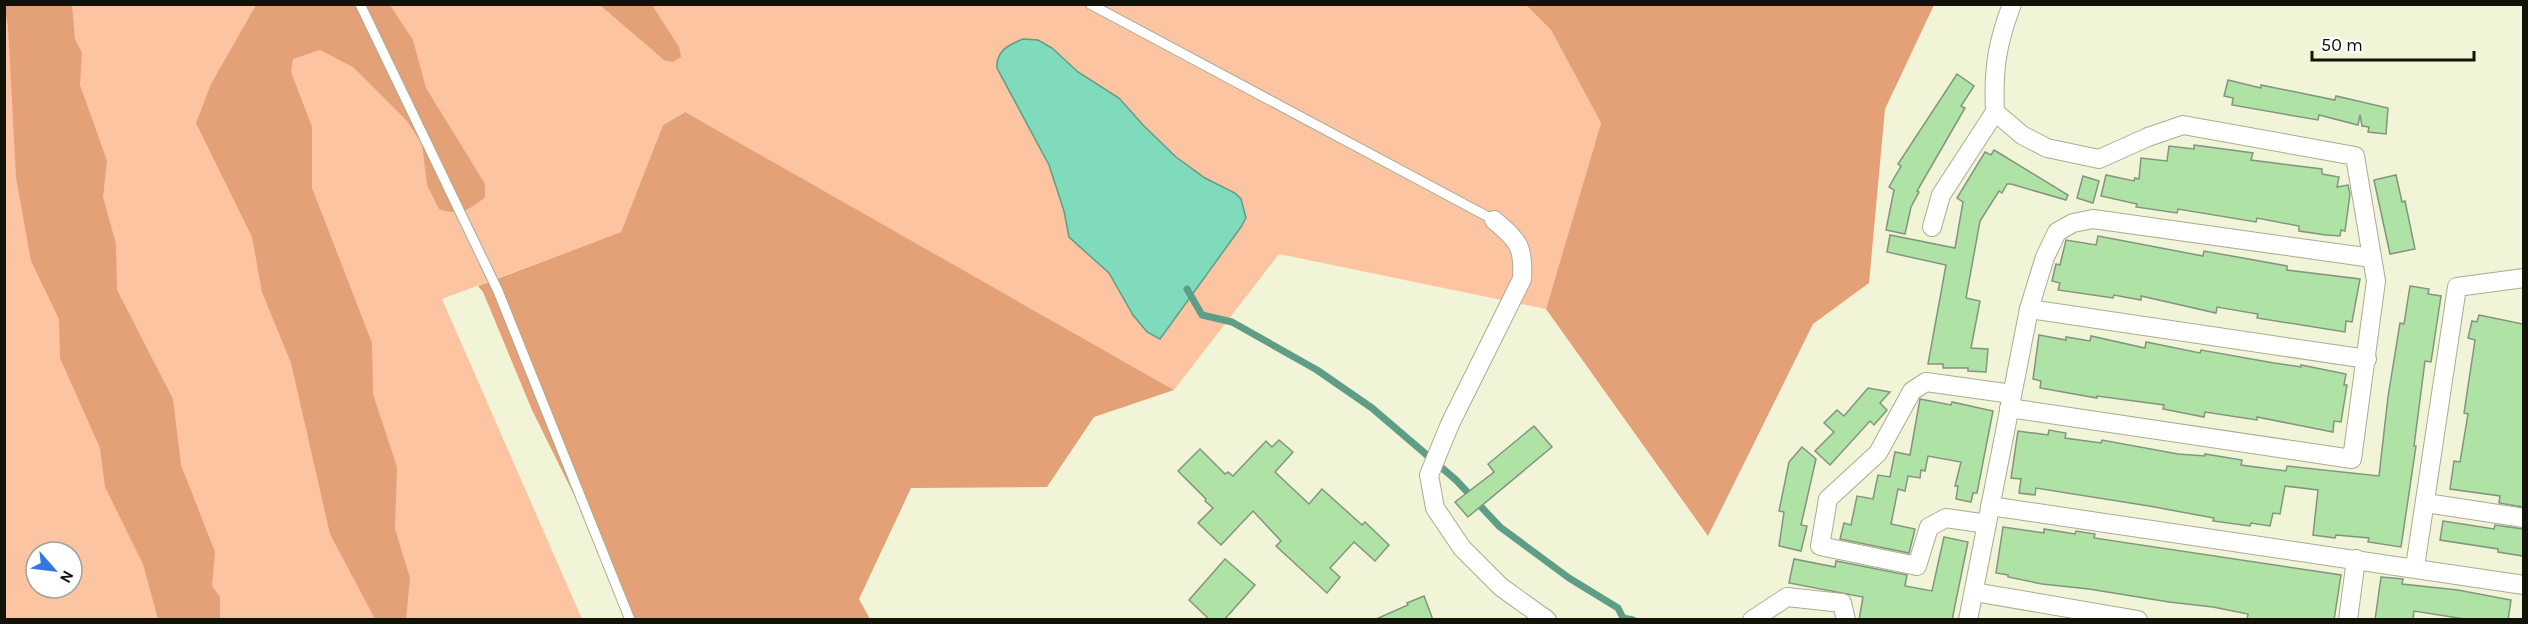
<svg xmlns="http://www.w3.org/2000/svg" width="2528" height="624" viewBox="0 0 2528 624" font-family="Karla,sans-serif">
<style>
.green{fill:#fdc4a2;fill-rule:evenodd}
.forest{fill:#e4a077}
.water{fill:#80dabc;stroke:#5f9e86;stroke-width:1.5}
.lines{fill:none;stroke-linecap:round;stroke-linejoin:round}
.stream{stroke:#5f9e86;stroke-width:7}
.building{fill:#afe2a5;stroke:#82957f;stroke-width:1.5}
.lane-casing{stroke:#aaac91;stroke-width:11}
.street-casing{stroke:#aaac91;stroke-width:20}
.lane{stroke:#fff;stroke-width:9}
.street{stroke:#fff;stroke-width:18}
</style>
<rect width="100%" height="100%" fill="#f2f4d7"/>
<path class="green" d="M4 5H1526L1551 30 1601 123 1546 309 1279 254 1174 390 684 112 663 125 621 232 442 299 582 619H5ZM36 552H72V588H36Z"/>
<g class="forest">
<polygon points="4,5 72,5 75,39 82,53 80,85 107,161 103,197 116,244 117,290 173,399 181,465 215,552 212,586 220,597 220,619 158,619 143,564 105,487 100,448 60,358 59,319 31,261 16,177 8,27"/>
<path d="M256 5H390L413 40 426 88 485 184V197C471 210 457 216 439 209L427 185 422 144 407 121 353 67 320 50 293 59 291 72 312 127V188L372 343 373 394 397 467 395 529 410 578 406 619H375L330 534 291 363 262 292 252 237 196 123 211 84Z"/>
<polygon points="600,5 652,5 679,47 681,57 673,62 664,60"/>
<polygon points="1526,5 1934,5 1885,109 1869,283 1813,324 1708,536 1546,309 1601,123 1551,30"/>
<polygon points="685,112 1174,390 1094,417 1047,487 911,488 859,599 870,619 630,619 619,586 532,410 483,292 478,286 621,232 663,125"/>
</g>
<path class="water" d="M1023 39 1038 40 1052 48 1078 72 1119 98 1143 125 1176 157 1205 178 1235 193 1241 199 1246 218 1241 227 1160 339 1147 332 1133 315 1109 273 1069 237 1064 211 1049 165 997 68C996 50 1009 45 1023 39Z"/>
<g class="lines">
<polyline class="stream" points="1187,289 1202,315 1232,322 1317,370 1372,408 1456,480 1500,527 1569,578 1618,608 1623,618 1633,620"/>
</g>
<g class="building">
<polygon points="1957,74 1974,86 1961,106 1965,108 1917,191 1919,192 1911,207 1905,234 1886,230 1894,190 1889,187 1901,166 1898,164"/>
<polygon points="2228,80 2261,88 2261,85 2335,100 2336,96 2388,108 2386,134 2368,132 2369,127 2362,126 2360,115 2358,125 2319,115 2318,120 2232,105 2233,98 2224,96"/>
<polygon points="2194,145 2253,153 2251,160 2322,169 2322,174 2339,177 2337,187 2348,185 2350,194 2345,231 2341,230 2340,236 2326,235 2299,231 2299,226 2257,218 2256,222 2178,209 2177,213 2136,207 2137,204 2101,196 2106,175 2134,181 2135,178 2139,179 2141,158 2167,161 2169,146 2194,149"/>
<polygon points="1994,150 2068,195 2066,200 2011,184 2007,184 2002,193 1999,191 1980,221 1966,298 1980,301 1971,348 1988,349 1986,372 1968,371 1968,368 1943,368 1943,364 1928,364 1946,265 1887,252 1890,235 1955,248 1963,202 1957,198 1985,152 1991,155"/>
<polygon points="2396,175 2402,202 2405,201 2415,249 2390,254 2374,180"/>
<polygon points="2083,176 2099,181 2093,203 2077,198"/>
<polygon points="2098,236 2203,256 2204,251 2287,266 2287,270 2360,279 2352,322 2346,321 2345,332 2257,318 2258,314 2217,307 2216,313 2141,296 2141,300 2114,295 2113,298 2058,290 2060,283 2052,281 2056,264 2060,265 2066,240 2096,245"/>
<polygon points="2410,286 2429,289 2428,294 2441,296 2431,362 2425,361 2414,446 2416,446 2401,547 2368,542 2369,538 2336,535 2335,538 2313,535 2318,490 2285,486 2280,514 2273,513 2270,526 2251,523 2250,526 2213,521 2214,518 2149,506 2036,488 2035,495 2019,493 2021,479 2011,478 2018,431 2048,435 2049,430 2066,433 2065,438 2101,443 2102,440 2178,454 2205,456 2205,454 2242,460 2241,465 2286,471 2287,466 2379,476 2388,397 2400,323 2404,324"/>
<polygon points="2479,315 2523,324 2523,507 2499,503 2500,496 2450,489 2454,461 2460,462 2468,414 2464,413 2475,340 2468,338 2472,321 2477,322"/>
<polygon points="2039,335 2066,340 2066,337 2090,341 2091,336 2145,348 2146,342 2200,353 2201,350 2274,363 2301,367 2301,365 2346,374 2344,385 2347,385 2341,422 2334,421 2333,432 2257,417 2257,420 2205,412 2204,417 2163,409 2164,405 2097,396 2097,398 2040,388 2041,381 2033,379"/>
<polygon points="1868,388 1890,392 1880,403 1887,410 1874,425 1870,421 1830,465 1815,451 1834,432 1824,423 1837,410 1844,416"/>
<polygon points="1920,399 1951,405 1952,402 1993,411 1977,493 1973,493 1971,502 1956,499 1958,486 1955,486 1961,462 1928,456 1925,471 1921,470 1920,478 1908,476 1905,491 1898,489 1891,524 1915,529 1909,553 1840,539 1844,523 1851,525 1857,496 1873,499 1878,475 1890,477 1895,452 1910,455"/>
<polygon points="1534,426 1552,447 1468,517 1455,502 1494,472 1488,464"/>
<polygon points="1279,440 1293,452 1275,472 1309,504 1322,489 1362,525 1365,522 1389,545 1375,561 1354,542 1330,568 1340,577 1327,593 1276,546 1281,541 1253,511 1221,545 1198,523 1213,508 1205,501 1206,499 1178,471 1200,449 1225,474 1228,472 1233,476 1266,441 1272,447"/>
<polygon points="1802,447 1816,459 1801,525 1807,526 1801,551 1779,546 1784,512 1779,511 1789,462"/>
<polygon points="2443,521 2494,529 2495,525 2523,529 2523,556 2498,552 2498,549 2440,540"/>
<polygon points="2003,527 2044,533 2044,529 2075,534 2076,531 2095,534 2094,538 2341,575 2334,620 2247,620 2248,614 2213,607 2169,602 2089,589 2042,584 2008,577 2008,575 1996,573"/>
<polygon points="1944,537 1968,542 1952,620 1859,620 1863,597 1789,583 1794,559 1835,567 1836,561 1907,575 1905,586 1932,591"/>
<polygon points="1225,559 1255,585 1224,620 1210,620 1189,600"/>
<polygon points="2381,577 2403,579 2402,584 2458,590 2511,600 2508,620 2471,620 2414,611 2413,620 2375,620"/>
<polygon points="1424,596 1433,620 1374,620 1408,605 1407,603"/>
</g>
<g class="lines">
<defs>
<g id="lane">
<polyline points="360,4 498,291 630,620"/>
<polyline points="1090,4 1494,220"/>
</g>
<g id="street">
<path d="M1494 220C1518 241 1524 245 1522 279L1450 424 1429 475 1435 508 1462 548 1501 587 1547 620"/>
<polyline points="1932,227 1941,195 1995,112"/>
<polyline points="2029,309 2367,359"/>
<path d="M2009 408 2352 459 2376 281 2355 156 2183 125 2148 137 2099 159 2047 148 2022 135 1995 112C1993 70 1997 43 2012 4"/>
<polyline points="2426,503 2524,518"/>
<polyline points="1990,506 2524,585"/>
<polyline points="1987,524 1946,518 1929,527 1917,566 1820,546 1828,499 1878,453 1912,391 1926,382 2012,394"/>
<polyline points="2415,567 2457,287 2524,278"/>
<polyline points="1974,592 2138,620"/>
<polyline points="1752,620 1787,597 1842,603 1846,620"/>
<polyline points="1968,620 2029,309 2045,257 2057,232 2073,223 2093,219 2372,258"/>
<polyline points="2348,620 2356,559"/>
</g>
</defs>
<use href="#lane" class="lane-casing"/>
<use href="#street" class="street-casing"/>
<use href="#lane" class="lane"/>
<use href="#street" class="street"/>
</g>
<rect width="2528" height="624" fill="none" stroke="#121208" stroke-width="12"/>
<g transform="translate(54 570) rotate(118)"><circle r="28" fill="#ffffff" stroke="#a0a09c" stroke-width="1.5"/>
<path d="M0-4.5L10 22L0 15L-10 22Z" fill="#3178e4"/>
<text y="-9" font-size="16" font-weight="bold" text-anchor="middle" fill="#121208">N</text>
</g>
<path d="M2312 51v9h162v-9" fill="none" stroke="#121208" stroke-width="3"/>
<text x="2321" y="51" font-size="18" fill="#121208" stroke="#ffffff" stroke-width="4.5" paint-order="stroke">50 m</text>
</svg>
